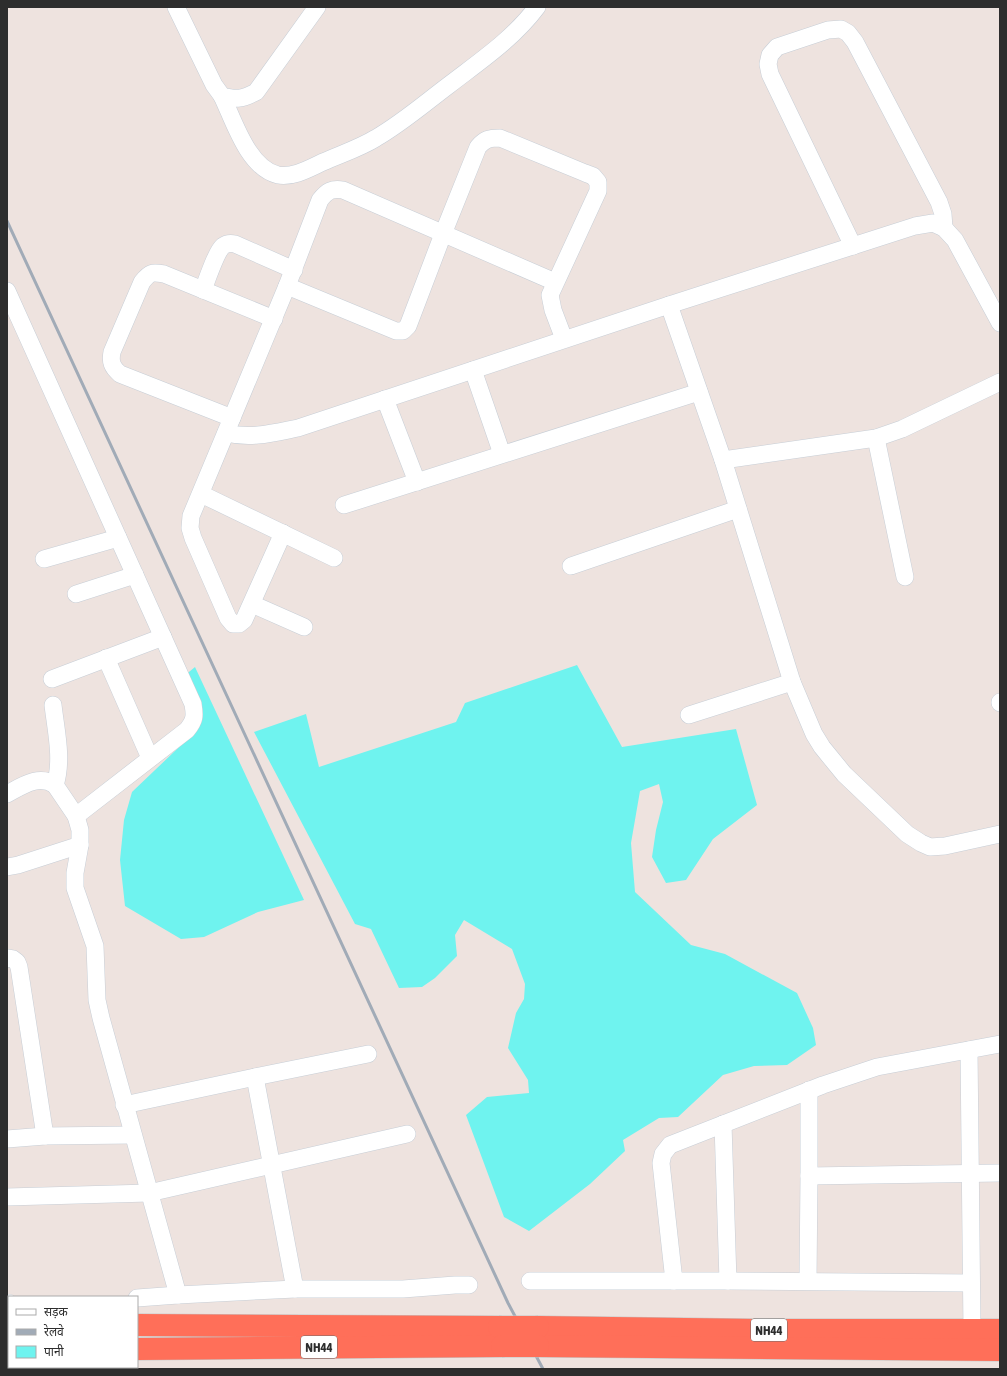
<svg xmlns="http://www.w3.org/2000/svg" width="1007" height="1376" viewBox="0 0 1007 1376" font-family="'Asap Condensed','Noto Sans Devanagari',sans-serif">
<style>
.water{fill:#6ff3ef}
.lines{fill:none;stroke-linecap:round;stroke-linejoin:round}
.minor-casing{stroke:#c7ced6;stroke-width:18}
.highway-casing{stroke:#c4c4c4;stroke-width:23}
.minor{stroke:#fff;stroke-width:17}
.highway{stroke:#ff6f59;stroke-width:22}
.rail{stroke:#a1abb7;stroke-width:3}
.highway-bridge-casing{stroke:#c4c4c4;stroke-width:23;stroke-linecap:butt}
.highway-bridge{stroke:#ff6f59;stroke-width:22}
.labels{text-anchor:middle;stroke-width:3;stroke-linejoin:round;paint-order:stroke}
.shield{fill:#fff;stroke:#6c6c6c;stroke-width:1}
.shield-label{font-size:13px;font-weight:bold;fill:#2d2d2d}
</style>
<rect width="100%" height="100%" fill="#eee3df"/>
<g class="water">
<polygon points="577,665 622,747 736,729 757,805 713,839 686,880 666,883 652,857 656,830 663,802 659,784 640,791 631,843 635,892 691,945 725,954 797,993 813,1028 816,1045 787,1065 754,1066 723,1075 678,1117 659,1118 623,1140 625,1151 590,1184 529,1231 504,1217 466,1115 487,1097 529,1093 528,1080 508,1048 516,1013 524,999 525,984 512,949 464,920 455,935 457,956 435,978 422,987 399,988 371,929 355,924 254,732 306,714 319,767 456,722 465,703"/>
<polygon points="195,667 304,900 258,912 204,937 181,939 125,906 120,860 124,820 132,792 198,729 178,681"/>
</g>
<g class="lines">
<defs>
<g id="minor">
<path d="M176 7 214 85 222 96C237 100 242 99 256 92L317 7"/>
<path d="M222 96C234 121 248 168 278 175 293 178 310 168 323 162 341 154 360 148 376 138 402 123 425 103 449 85 480 61 513 39 537 7"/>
<polyline points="853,246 770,74 768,64 770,55 777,47 828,30 841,29 848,33 855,42 939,202 943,214 944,228"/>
<path d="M287 286 320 200C327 191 332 188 343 190L555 282"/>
<path d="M203 290C207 280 216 252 223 246 227 243 231 243 235 244L294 270"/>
<path d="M7 291 193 704C195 716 195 720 187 730L76 816"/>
<polyline points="669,305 915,226 933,223 944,228 955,240 1000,323"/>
<polyline points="473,370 502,454"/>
<polyline points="385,399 417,482"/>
<path d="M232 418 120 374C112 367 110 362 112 352L142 282C150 272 152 272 164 274L274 319"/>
<path d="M226 433C252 439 273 433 298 428L669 305 723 460 792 682 814 734 822 747 844 774 907 834 921 843 930 847 945 846 1000 834"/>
<polyline points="876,438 905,577"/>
<polyline points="723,460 876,438 902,429 1000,382"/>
<polyline points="201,494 334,558"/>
<polyline points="344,505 699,392"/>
<path d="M283 533 244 620 239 624H233L228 618 193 538 190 528 191 516 287 286 396 331H403L408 326 443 234 478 147C485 139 489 138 500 138L585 173 593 176 598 182V191L550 295 553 310 564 339"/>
<polyline points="44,559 118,538"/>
<polyline points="571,566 738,509"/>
<polyline points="76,594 135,575"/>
<polyline points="252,604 304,627"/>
<polyline points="106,658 150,758"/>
<polyline points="52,679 163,637"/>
<polyline points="1000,702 1000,703"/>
<path d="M53 705C56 731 63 760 55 785"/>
<polyline points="689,715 792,682"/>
<path d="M7 794C22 786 39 774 55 785L76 816 80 830V845L75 873V888L95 946 97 1000 101 1018 178 1295"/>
<polyline points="7,867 18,865 80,845"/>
<polyline points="7,958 13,959 17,962 19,967 45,1136"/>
<polyline points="969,1050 972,1330"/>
<polyline points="255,1077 295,1289"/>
<polyline points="124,1105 255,1077 368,1054"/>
<polyline points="723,1124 728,1281"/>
<polyline points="7,1139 45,1136 133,1135"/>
<polyline points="809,1176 1000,1173"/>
<polyline points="7,1197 149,1193 407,1134"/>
<polyline points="530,1281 728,1281 971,1283"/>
<polyline points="674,1281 661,1163 663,1154 670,1145 823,1085 877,1067 1000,1044"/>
<polyline points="808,1281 809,1176 809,1090"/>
<polyline points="137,1298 178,1295 295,1289 403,1289 455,1285 469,1285"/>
<polyline points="7,1303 9,1303"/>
<polyline points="17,1369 17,1367"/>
</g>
<g id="highway">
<polyline points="7,1325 9,1325"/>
<polyline points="137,1325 499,1327"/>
<polyline points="538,1327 759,1330 1000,1330"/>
<polyline points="538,1346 1000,1350"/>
<polyline points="137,1349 502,1346"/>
<polyline points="7,1350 9,1350"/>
</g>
</defs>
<use href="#minor" class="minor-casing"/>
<use href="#highway" class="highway-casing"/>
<use href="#minor" class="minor"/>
<use href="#highway" class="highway"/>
<polyline class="rail" points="7,221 508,1303 543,1369"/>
<defs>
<g id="highway-bridge">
<polyline points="499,1327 538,1327"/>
<polyline points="502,1346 538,1346"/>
</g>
</defs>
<use href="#highway-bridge" class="highway-bridge-casing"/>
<use href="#highway-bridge" class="highway-bridge"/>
</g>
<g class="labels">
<g class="shield">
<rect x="751" y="1319" width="36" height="22" rx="3"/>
<rect x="301" y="1336" width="36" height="22" rx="3"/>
</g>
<g class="shield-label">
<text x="769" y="1335">NH44</text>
<text x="319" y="1352">NH44</text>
</g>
</g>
<rect width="1007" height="1376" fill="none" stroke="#2d2d2d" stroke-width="16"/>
<rect x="8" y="1296" width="130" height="72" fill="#ffffff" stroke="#ababab"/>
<rect x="16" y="1309" width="20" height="6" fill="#ffffff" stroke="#ababab"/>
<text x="44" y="1316" font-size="12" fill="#2d2d2d">सड़क</text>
<rect x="16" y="1329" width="20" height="6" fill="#a1abb7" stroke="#ababab"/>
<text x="44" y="1336" font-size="12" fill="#2d2d2d">रेलवे</text>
<rect x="16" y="1346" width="20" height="12" fill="#6ff3ef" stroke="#ababab"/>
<text x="44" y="1356" font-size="12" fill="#2d2d2d">पानी</text>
</svg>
